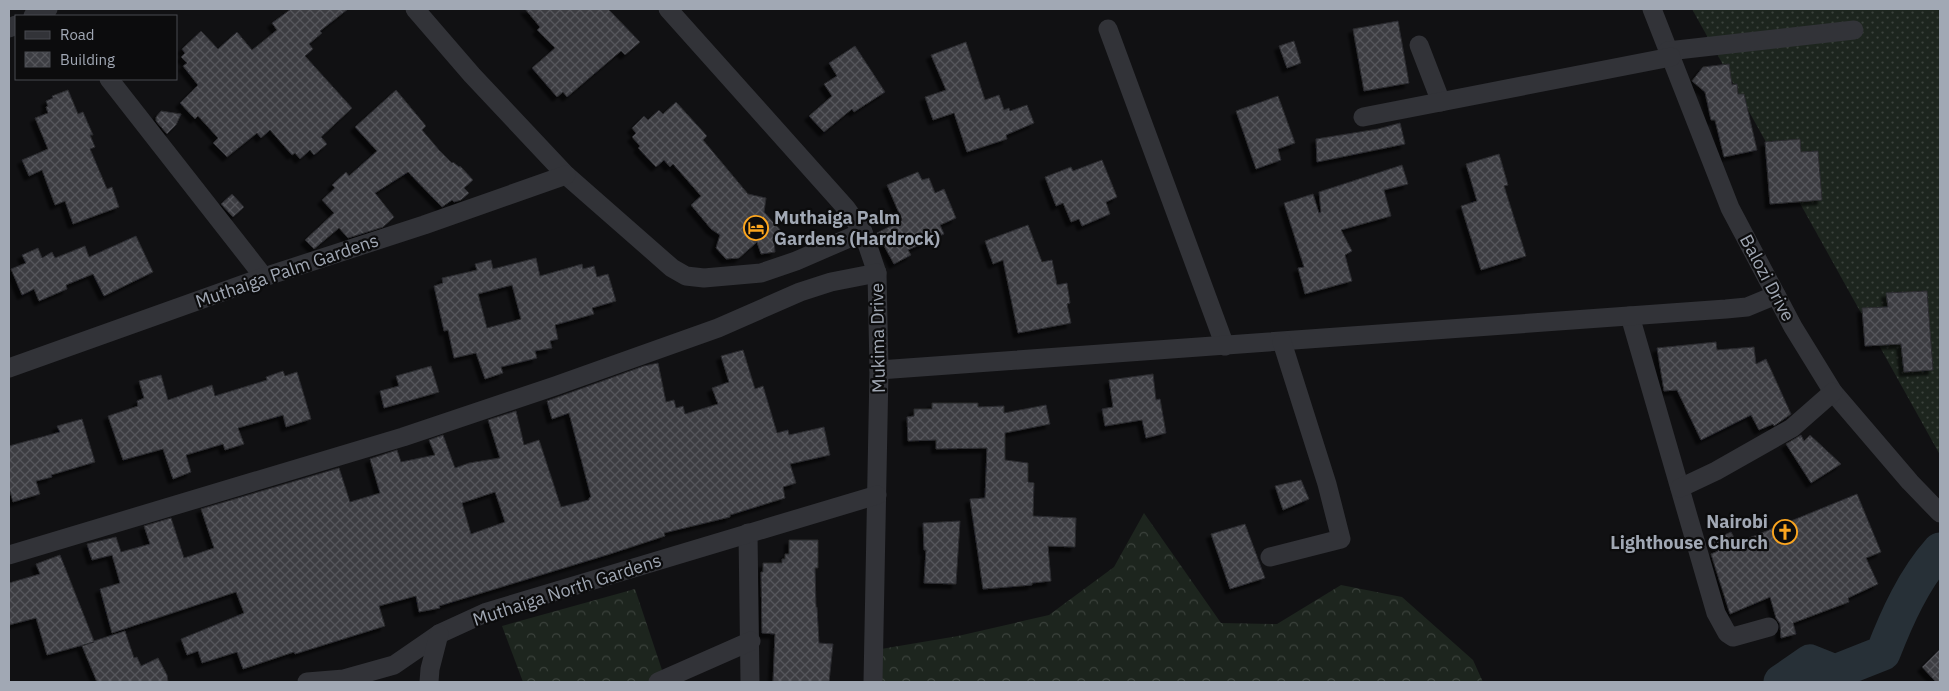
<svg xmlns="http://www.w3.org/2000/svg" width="1949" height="691" viewBox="0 0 1949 691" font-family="'IBM Plex Sans',sans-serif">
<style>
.forest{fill:url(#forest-crowns)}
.garden{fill:url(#garden-dots)}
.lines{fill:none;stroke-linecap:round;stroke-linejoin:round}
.river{stroke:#273037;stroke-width:35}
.building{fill:url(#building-cross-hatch);stroke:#2b2b2f;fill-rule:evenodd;filter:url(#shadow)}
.minor{stroke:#323338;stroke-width:19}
.labels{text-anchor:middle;stroke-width:4.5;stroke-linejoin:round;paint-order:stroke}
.poi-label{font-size:18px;font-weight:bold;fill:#a1a8b4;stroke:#0c0c0d;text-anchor:start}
.street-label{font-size:18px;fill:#a1a8b4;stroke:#0c0c0d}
</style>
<defs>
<pattern id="forest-crowns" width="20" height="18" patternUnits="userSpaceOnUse" patternTransform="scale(1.25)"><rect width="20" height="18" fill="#1d251e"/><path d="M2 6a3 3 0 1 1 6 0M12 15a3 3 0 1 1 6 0" fill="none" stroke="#3b423c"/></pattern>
<pattern id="garden-dots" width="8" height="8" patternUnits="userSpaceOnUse" patternTransform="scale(1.25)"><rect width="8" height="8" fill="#1d251e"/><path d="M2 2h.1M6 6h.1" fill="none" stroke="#3b423c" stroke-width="1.8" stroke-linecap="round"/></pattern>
<pattern id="building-cross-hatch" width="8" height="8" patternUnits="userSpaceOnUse" patternTransform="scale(1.25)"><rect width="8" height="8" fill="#3d3e43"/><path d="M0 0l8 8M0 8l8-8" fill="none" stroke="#56575c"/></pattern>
<filter id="shadow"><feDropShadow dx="-4.5" dy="4.5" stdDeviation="1" flood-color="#0009"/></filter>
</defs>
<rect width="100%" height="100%" fill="#111113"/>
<g class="forest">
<polygon points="1144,513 1221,623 1277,624 1341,585 1402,597 1473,660 1483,682 876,682 875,650 958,636 1049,615 1114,567"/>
<polygon points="635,589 665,679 656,682 523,682 502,626"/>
</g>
<polygon class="garden" points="1692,9 1940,9 1940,455"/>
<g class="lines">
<path class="river" d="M1781 682 1810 662 1835 672 1883 653C1897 617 1914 579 1940 550"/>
</g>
<g class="building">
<polygon points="291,9 348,9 320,31 322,33 309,44 313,49 305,56 352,108 321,137 327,144 314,155 310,150 300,159 295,153 292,155 270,130 261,138 257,133 227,157 213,143 218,138 198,116 195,119 180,103 198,85 183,66 187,63 181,57 185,53 182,49 201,31 218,49 237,32 252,50 277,30 272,23"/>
<polygon points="525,9 608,9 640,42 625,55 621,51 567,97 563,92 557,97 532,68 555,48 537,30 540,27"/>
<polygon points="1398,21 1409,83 1364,91 1353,29"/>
<polygon points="1294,41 1301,63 1287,68 1279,46"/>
<polygon points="966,42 985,100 999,95 1004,110 1009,108 1010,111 1027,105 1034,123 1006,135 1007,139 967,152 954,113 933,120 925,97 946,90 931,55"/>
<polygon points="855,46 885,92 854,112 852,109 824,132 809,116 832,96 824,84 837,76 829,63"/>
<polygon points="1729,64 1732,85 1737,84 1738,94 1744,94 1757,150 1724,157 1715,120 1711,120 1705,92 1692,81 1703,67"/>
<polygon points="68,90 78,114 83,112 93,135 90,135 95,147 90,149 107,189 112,187 119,207 73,224 65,201 55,205 42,170 29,176 22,160 48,149 35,118 48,113 46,107 48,106 46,101 53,98 52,96"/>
<polygon points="396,90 426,126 422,130 439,150 452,163 453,162 459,167 460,166 473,180 464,188 469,193 461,200 454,202 452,200 442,207 408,172 375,193 394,217 383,227 348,238 339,228 314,249 305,240 334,213 322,200 335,188 332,185 346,172 349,176 377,151 355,127"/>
<polygon points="1278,96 1295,143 1278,149 1281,160 1256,169 1236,111"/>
<polygon points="676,102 707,136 703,140 748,194 766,198 764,212 783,233 774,241 775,252 761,254 757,242 739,258 726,259 716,248 720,235 711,229 691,205 701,196 673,164 670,167 664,160 656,167 638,148 640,146 632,137 636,133 632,128 644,116 648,120 659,110 663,114"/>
<polygon points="161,111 181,114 176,125 167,134 156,121 156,117"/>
<polygon points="1400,123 1405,144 1317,162 1316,139 1378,129"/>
<polygon points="1800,139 1801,152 1818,151 1822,200 1770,204 1765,142"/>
<polygon points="1499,154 1508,185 1504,186 1526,256 1481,270 1461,206 1477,201 1466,164"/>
<polygon points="1102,160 1117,197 1106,202 1110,214 1082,226 1079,219 1071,222 1063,203 1056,206 1045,177 1071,167 1073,171"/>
<polygon points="1402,165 1408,184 1384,190 1391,216 1341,230 1352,251 1345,255 1352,281 1305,294 1298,268 1304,267 1284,203 1313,194 1319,213 1321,212 1319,192"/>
<polygon points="918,172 922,180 929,178 935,193 944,189 956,218 940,225 944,234 908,250 911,255 894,264 877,233 902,220 887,185"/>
<polygon points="232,194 244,207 233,217 221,204"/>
<polygon points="1028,225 1042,262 1052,260 1057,285 1067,283 1070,303 1067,304 1071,323 1018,333 1003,260 993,264 985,241"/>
<polygon points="136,236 153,272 104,296 93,274 66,285 67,289 39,301 34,289 22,295 11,269 26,263 22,255 38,248 42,258 52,252 55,258 85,246 89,257"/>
<path d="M536 258 540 276 582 264 583 269 594 266 597 277 608 274 616 301 592 308 594 314 555 325 558 339 550 341 552 348 535 351 537 358 501 367 503 373 485 379 476 353 454 358 448 330 444 331 434 286 443 283 442 278 477 270 475 264 491 260 493 269ZM512 285 521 319 487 328 478 294Z"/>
<polygon points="1927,291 1933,370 1904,372 1901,344 1865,346 1862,308 1888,307 1886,293"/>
<polygon points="1716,342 1717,350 1754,347 1756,364 1766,359 1791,414 1774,426 1773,424 1759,430 1751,415 1701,440 1677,390 1664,391 1657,348"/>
<path d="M743 350 755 389 763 386 777 433 788 430 789 435 824 427 830 455 790 464 796 483 783 487 785 498 730 515V517L664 533 665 536 610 554 439 606 440 608 419 612 416 596 379 606 385 626 295 654 294 652 243 669 237 652 202 663 198 651 187 655 181 639 244 613 236 592 112 633 100 589 120 583 112 555 92 560 87 544 116 537 121 552 150 544 144 526 171 518 184 558 214 548 201 509 339 468 350 502 380 493 370 459 397 450 401 462 435 455 429 440 443 435 455 468 469 463 500 458 488 420 516 411 524 445 539 440 561 507 589 500V498L591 497 569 413 552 419 547 401 644 366 658 363 666 402 674 400 676 408 683 406 685 414 718 404 712 388 729 382 721 356ZM495 492 505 522 471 534 462 503Z"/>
<polygon points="431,366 439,392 384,408 380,391 399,386 396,376"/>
<polygon points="283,371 285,376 297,372 311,419 286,427 283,415 238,428 244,444 225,450 223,444 186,455 191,472 173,479 163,449 123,460 108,416 138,406 137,401 144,398 139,381 161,375 168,400 212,385 215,396 267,380 266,377"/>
<polygon points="1153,374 1156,400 1160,399 1166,433 1146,438 1142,420 1105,426 1102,409 1113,407 1109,380"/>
<polygon points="932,403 978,403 978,407 1004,406 1004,413 1046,405 1050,424 1005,433 1005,460 1028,463 1028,482 1034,483 1033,516 1076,518 1075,547 1048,546 1051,581 1032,583 1032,585 983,589 970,499 985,498 987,448 936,449 936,440 908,441 907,417 914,416 914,409 932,409"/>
<polygon points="82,419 95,462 51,475 52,477 36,481 40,494 13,502 9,488 9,446 60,432 57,426"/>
<polygon points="1801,435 1804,441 1810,435 1841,464 1811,483 1786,444"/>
<polygon points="1301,480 1309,499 1283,510 1275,486"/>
<polygon points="1857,494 1881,552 1866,558 1878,584 1848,598 1849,602 1793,623 1796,634 1781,638 1780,624 1776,618 1770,597 1730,614 1711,554 1718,551 1713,540 1731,532 1737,543"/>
<polygon points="960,521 956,584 924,583 926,550 924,550 923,523"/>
<polygon points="1245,524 1265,578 1230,589 1211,534"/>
<polygon points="789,540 818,540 818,568 815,568 816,607 817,607 819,643 833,644 829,682 773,682 775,634 762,633 761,572 763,572 763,563 782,563 782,559 785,559 785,554 789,554"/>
<polygon points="60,555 94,641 125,631 134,658 137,657 141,666 158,658 167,675 168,682 97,682 82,646 94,642 47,655 36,618 9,625 9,583 40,574 36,564"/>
<polygon points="1940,649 1940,682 1936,682 1922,667"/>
</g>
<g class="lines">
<g class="minor">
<polyline points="415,9 472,75 566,175 672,268 686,276 704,278 761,273 796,261 863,232"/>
<polyline points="668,9 846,208 863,232 877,273 879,370 873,682"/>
<polyline points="1652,9 1730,208 1793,327 1833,392 1910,482 1940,513"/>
<polyline points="33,16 48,9"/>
<polyline points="9,28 16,25"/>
<polyline points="1108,29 1225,346"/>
<polyline points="1419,45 1441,102"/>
<polyline points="1668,51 1854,30"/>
<polyline points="109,79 264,277"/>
<polyline points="1363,117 1671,57"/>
<polyline points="1630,316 1716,613 1727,633 1733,637 1769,627"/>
<polyline points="9,368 264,277 424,225 566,175"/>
<polyline points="879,370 1726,309 1747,307 1776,295"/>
<polyline points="1680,488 1716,471 1792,428 1833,392"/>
<polyline points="748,533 750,682"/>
<polyline points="9,555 403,437 555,386 718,328 800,292 831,282 877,273"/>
<polyline points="1270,557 1341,539 1327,484 1282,342"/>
<polyline points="307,682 344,679 394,665 439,634 487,612 877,495"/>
<polyline points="429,682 430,669 439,634"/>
<polyline points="658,682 751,641"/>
</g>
</g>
<defs>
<symbol id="hotel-ring" viewBox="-11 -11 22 22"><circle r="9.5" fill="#0c0c0d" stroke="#fca61f" stroke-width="1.5"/><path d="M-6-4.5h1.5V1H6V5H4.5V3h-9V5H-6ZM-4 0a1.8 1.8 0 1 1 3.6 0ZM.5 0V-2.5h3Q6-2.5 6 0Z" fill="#fca61f"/></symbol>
<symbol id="church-ring" viewBox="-11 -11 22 22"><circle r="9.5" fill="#0c0c0d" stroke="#fca61f" stroke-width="1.5"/><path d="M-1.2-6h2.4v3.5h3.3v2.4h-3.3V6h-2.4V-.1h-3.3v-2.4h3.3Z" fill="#fca61f"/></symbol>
</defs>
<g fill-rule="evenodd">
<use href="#hotel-ring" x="742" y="214" width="28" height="28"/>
<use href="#church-ring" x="1771" y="518" width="28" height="28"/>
</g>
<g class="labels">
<g class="poi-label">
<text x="774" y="224">Muthaiga Palm<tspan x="774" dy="21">Gardens (Hardrock)</tspan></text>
<text x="1768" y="528" text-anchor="end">Nairobi<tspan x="1768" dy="21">Lighthouse Church</tspan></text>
</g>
<g class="street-label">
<text transform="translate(287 271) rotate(-19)" y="6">Muthaiga Palm Gardens</text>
<text transform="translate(1767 278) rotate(62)" y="6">Balozi Drive</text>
<text transform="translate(878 338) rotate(-91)" y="6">Mukima Drive</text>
<text transform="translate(567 590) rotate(-18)" y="6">Muthaiga North Gardens</text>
</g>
</g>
<rect width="1949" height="691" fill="none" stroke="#a1a8b4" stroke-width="20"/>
<rect x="15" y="15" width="162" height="65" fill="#0c0c0d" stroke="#484a50"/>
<rect x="25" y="31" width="25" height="8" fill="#323338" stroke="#484a50"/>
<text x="60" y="40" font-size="15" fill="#a1a8b4">Road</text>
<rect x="25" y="52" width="25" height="15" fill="url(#building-cross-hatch)" stroke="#484a50"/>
<text x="60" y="65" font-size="15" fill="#a1a8b4">Building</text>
</svg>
